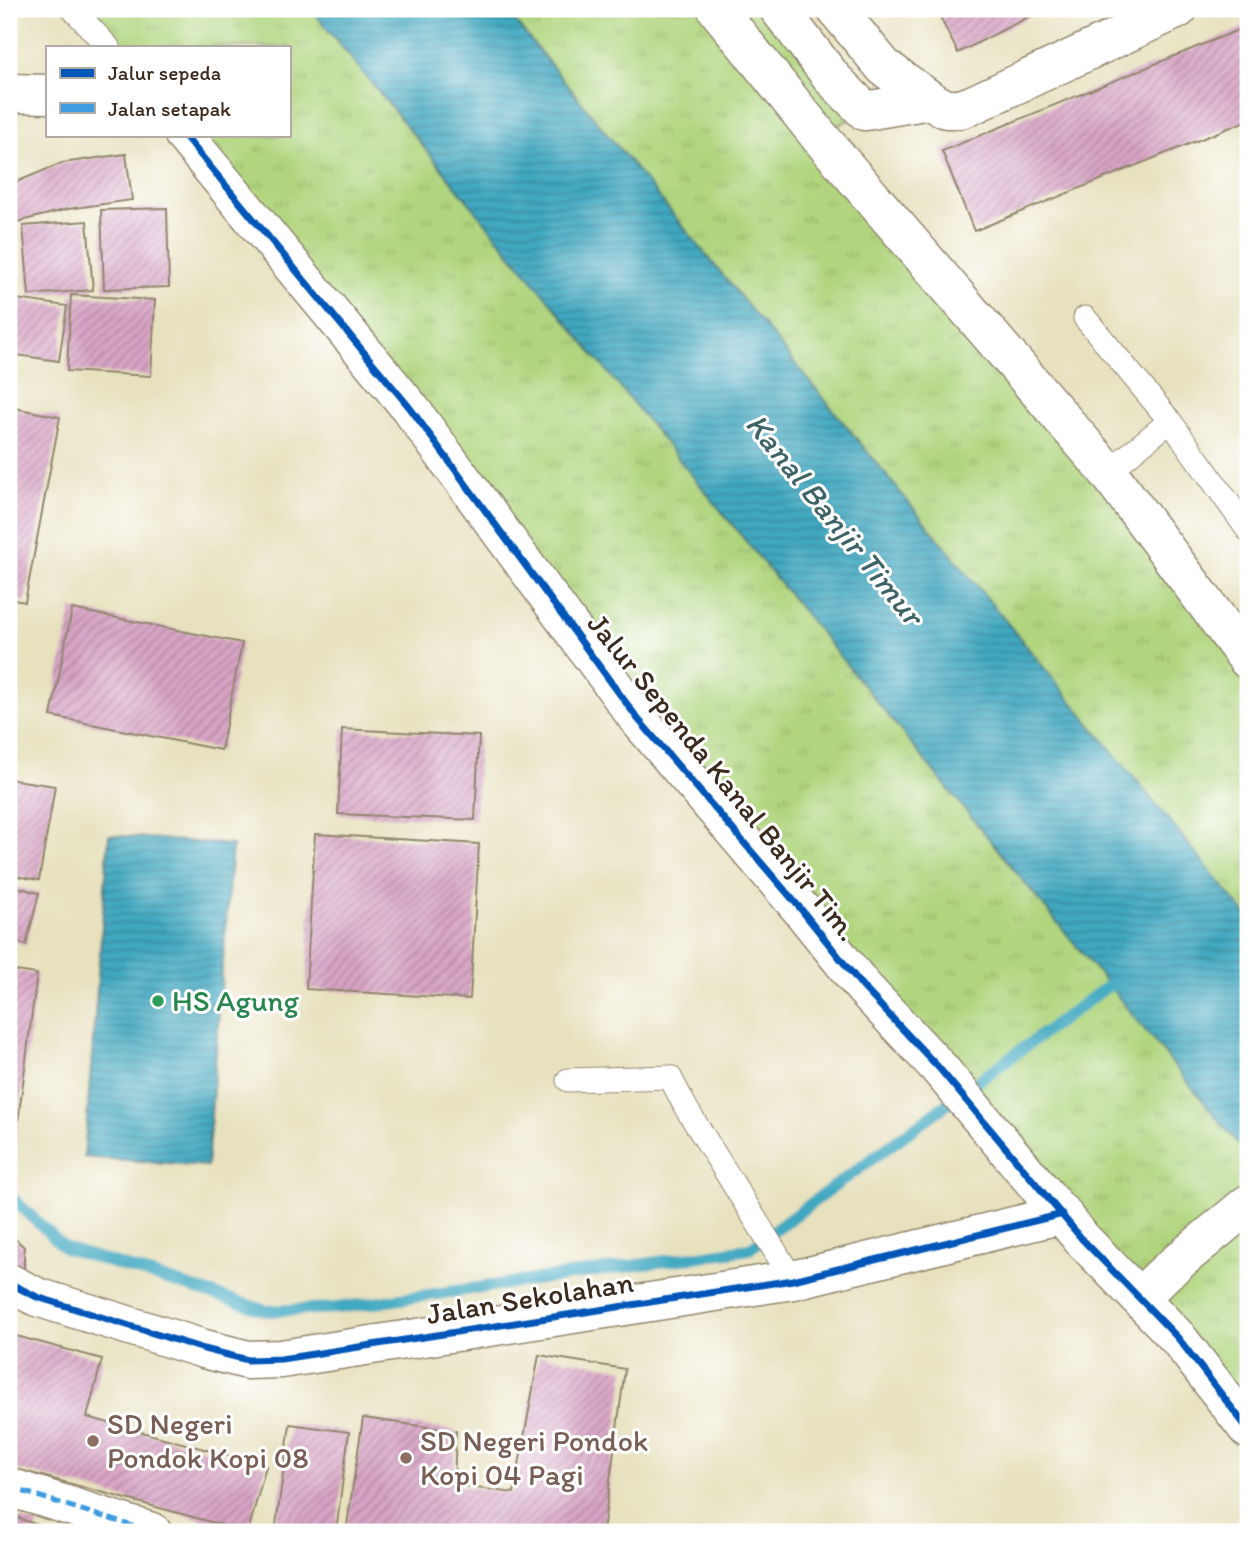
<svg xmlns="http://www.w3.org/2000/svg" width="1257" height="1541" viewBox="0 0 1257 1541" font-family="Itim,sans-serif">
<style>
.grass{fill:url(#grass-tufts);stroke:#76804e;stroke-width:2}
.water{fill:url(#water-rules);stroke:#3e6970;stroke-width:2}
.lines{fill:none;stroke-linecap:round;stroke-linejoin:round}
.stream{stroke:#41a8c1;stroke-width:12}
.building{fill:url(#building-hatch)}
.service-casing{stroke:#91866e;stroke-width:25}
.minor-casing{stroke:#91866e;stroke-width:41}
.tertiary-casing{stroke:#91866e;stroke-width:41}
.service{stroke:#fff;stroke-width:23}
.minor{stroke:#fff;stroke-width:38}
.tertiary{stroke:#fff;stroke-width:38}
.quiet{stroke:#3f9ce0;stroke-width:5;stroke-dasharray:10 5;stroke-linecap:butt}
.cycleway-casing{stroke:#fff;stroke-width:11}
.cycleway{stroke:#0057b8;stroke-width:7}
.leisure-dot{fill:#2e9e5b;stroke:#fff;stroke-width:2.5}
.education-dot{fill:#8d6e63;stroke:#fff;stroke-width:2.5}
.labels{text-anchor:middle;stroke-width:6;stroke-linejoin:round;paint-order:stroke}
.street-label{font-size:30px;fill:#3b2a1e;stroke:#fff}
.leisure-label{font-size:30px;fill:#27864d;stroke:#fff;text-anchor:start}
.education-label{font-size:30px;fill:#785e54;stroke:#fff;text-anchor:start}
.water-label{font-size:32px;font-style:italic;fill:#3e6367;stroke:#fff}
</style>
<defs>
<pattern id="grass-tufts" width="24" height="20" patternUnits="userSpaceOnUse" patternTransform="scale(1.75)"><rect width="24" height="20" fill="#b0d57e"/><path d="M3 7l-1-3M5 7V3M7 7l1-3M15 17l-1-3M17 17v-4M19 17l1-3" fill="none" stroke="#98b76c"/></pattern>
<pattern id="water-rules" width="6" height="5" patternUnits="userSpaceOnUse" patternTransform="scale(1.75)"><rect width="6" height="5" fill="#41a8c1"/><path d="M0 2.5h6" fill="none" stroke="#38899c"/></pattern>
<pattern id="building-hatch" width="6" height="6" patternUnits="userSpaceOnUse" patternTransform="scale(1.75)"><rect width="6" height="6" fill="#d8a4c5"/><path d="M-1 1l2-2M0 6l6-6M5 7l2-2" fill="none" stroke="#b0869f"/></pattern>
</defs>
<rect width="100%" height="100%" fill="#fff"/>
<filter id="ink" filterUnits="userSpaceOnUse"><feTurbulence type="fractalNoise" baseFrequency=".0143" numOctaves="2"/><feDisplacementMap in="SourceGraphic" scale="14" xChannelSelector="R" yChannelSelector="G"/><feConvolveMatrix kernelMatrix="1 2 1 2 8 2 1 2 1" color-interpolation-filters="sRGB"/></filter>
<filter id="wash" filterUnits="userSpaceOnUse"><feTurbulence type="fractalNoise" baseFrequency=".00686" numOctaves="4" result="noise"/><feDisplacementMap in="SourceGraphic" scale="28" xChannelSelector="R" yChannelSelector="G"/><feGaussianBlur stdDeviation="1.57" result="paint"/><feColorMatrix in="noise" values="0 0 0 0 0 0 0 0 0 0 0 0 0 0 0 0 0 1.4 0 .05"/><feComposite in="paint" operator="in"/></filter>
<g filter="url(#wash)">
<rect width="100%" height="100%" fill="#e7e1be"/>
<g class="grass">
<polygon points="76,9 311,9 1248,1154 1248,1429 1082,1239 184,135 289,135 289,47 110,47"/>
<polygon points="505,9 778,9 865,111 819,136 1248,663 1248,920"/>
</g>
<g class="water">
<polygon points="311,9 505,9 1248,917 1248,1156"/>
<polygon points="109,835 232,845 207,1166 84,1157"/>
</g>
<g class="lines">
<polyline class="stream" points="9,1195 65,1248 267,1311 338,1308 749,1249 1108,986 1122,981"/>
</g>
<g id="blocks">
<g class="building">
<polygon points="936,9 1044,9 958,53"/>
<polygon points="1248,26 1248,120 974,231 942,151"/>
<polygon points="126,154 132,200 68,209 9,224 9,185 62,163"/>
<polygon points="167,208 169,287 104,289 101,210"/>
<polygon points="87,221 93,290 29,295 23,226"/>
<polygon points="71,295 155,300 151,376 67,371"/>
<polygon points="9,298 67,306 59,361 9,354"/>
<polygon points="9,407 60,417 25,602 9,599"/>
<polygon points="72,609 242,643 221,750 51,716"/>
<polygon points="342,729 479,736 475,820 338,814"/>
<polygon points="9,779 55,786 39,880 9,875"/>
<polygon points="315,834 479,844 470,999 306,989"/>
<polygon points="9,885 39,893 26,945 9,940"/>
<polygon points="9,970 37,974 14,1153 9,1152"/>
<polygon points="9,1233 24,1247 24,1269 9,1263"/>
<polygon points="9,1334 102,1359 87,1417 266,1466 248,1532 9,1467"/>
<polygon points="539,1355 625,1369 603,1532 346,1532 363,1418 456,1431 454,1485 514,1493"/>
<polygon points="290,1424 349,1432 336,1532 275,1532"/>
<polygon points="9,1515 38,1525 36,1532 9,1532"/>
</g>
</g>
</g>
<g filter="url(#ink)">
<use href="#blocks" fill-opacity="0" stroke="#91866e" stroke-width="2"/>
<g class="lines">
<defs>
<g id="service">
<polyline points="73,9 108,47"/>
<polyline points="1085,318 1170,421 1248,530"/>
<polyline points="1108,472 1170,421"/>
<polyline points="568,1080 670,1077 686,1108 793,1280"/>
</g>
<g id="minor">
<polyline points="717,9 819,136 1108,472 1248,660"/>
<polyline points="779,9 833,79 865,111 930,100"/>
<polyline points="836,9 884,67 930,100 946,109 960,109 972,105 1178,9"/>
<polyline points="9,1283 37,1297 204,1349 248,1360 281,1359 793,1280 1063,1214"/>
<polyline points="1140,1297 1166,1272 1248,1204"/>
<polyline points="9,1487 152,1532"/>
</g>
<g id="tertiary">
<polyline points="9,93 47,94"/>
<polyline points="184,135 410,408 638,719 800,908 863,987 939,1068 1082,1239 1178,1338 1248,1429"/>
</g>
</defs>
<use href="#service" class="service-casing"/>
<use href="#minor" class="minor-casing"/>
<use href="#tertiary" class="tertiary-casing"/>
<use href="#service" class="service"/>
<use href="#minor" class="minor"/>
<use href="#tertiary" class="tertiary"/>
<polyline class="quiet" points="9,1487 152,1532"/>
<defs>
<g id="cycleway">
<polyline points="184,135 410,408 638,719 800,908 863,987 939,1068 1082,1239 1178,1338 1248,1429"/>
<polyline points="9,1283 37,1297 204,1349 248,1360 281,1359 793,1280 1063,1214"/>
</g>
</defs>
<use href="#cycleway" class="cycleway-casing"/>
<use href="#cycleway" class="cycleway"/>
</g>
</g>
<circle class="leisure-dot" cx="158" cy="1001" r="7"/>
<g class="education-dot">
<circle cx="93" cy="1441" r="7"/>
<circle cx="406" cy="1458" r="7"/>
</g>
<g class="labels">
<g class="street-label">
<text transform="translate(723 777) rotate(51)" y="10">Jalur Sependa Kanal Banjir Tim.</text>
<text transform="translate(530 1298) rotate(-9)" y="10">Jalan Sekolahan</text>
</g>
<g class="leisure-label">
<text x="172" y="1011">HS Agung</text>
</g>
<g class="education-label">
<text x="107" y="1434">SD Negeri<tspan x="107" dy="34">Pondok Kopi 08</tspan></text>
<text x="420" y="1451">SD Negeri Pondok<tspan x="420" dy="34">Kopi 04 Pagi</tspan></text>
</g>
<g class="water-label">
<text transform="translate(835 519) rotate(51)" y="11">Kanal Banjir Timur</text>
</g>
</g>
<rect width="1257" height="1541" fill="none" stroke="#fff" stroke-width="35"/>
<rect x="46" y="46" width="245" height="91" fill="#ffffff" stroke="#b1aaa5" stroke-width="2"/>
<rect x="60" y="68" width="35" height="10" fill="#0057b8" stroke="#b1aaa5" stroke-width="2"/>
<text x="108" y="80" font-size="21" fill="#3b2a1e">Jalur sepeda</text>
<rect x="60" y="103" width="35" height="10" fill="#3f9ce0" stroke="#b1aaa5" stroke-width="2"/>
<text x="108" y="116" font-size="21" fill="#3b2a1e">Jalan setapak</text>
</svg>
